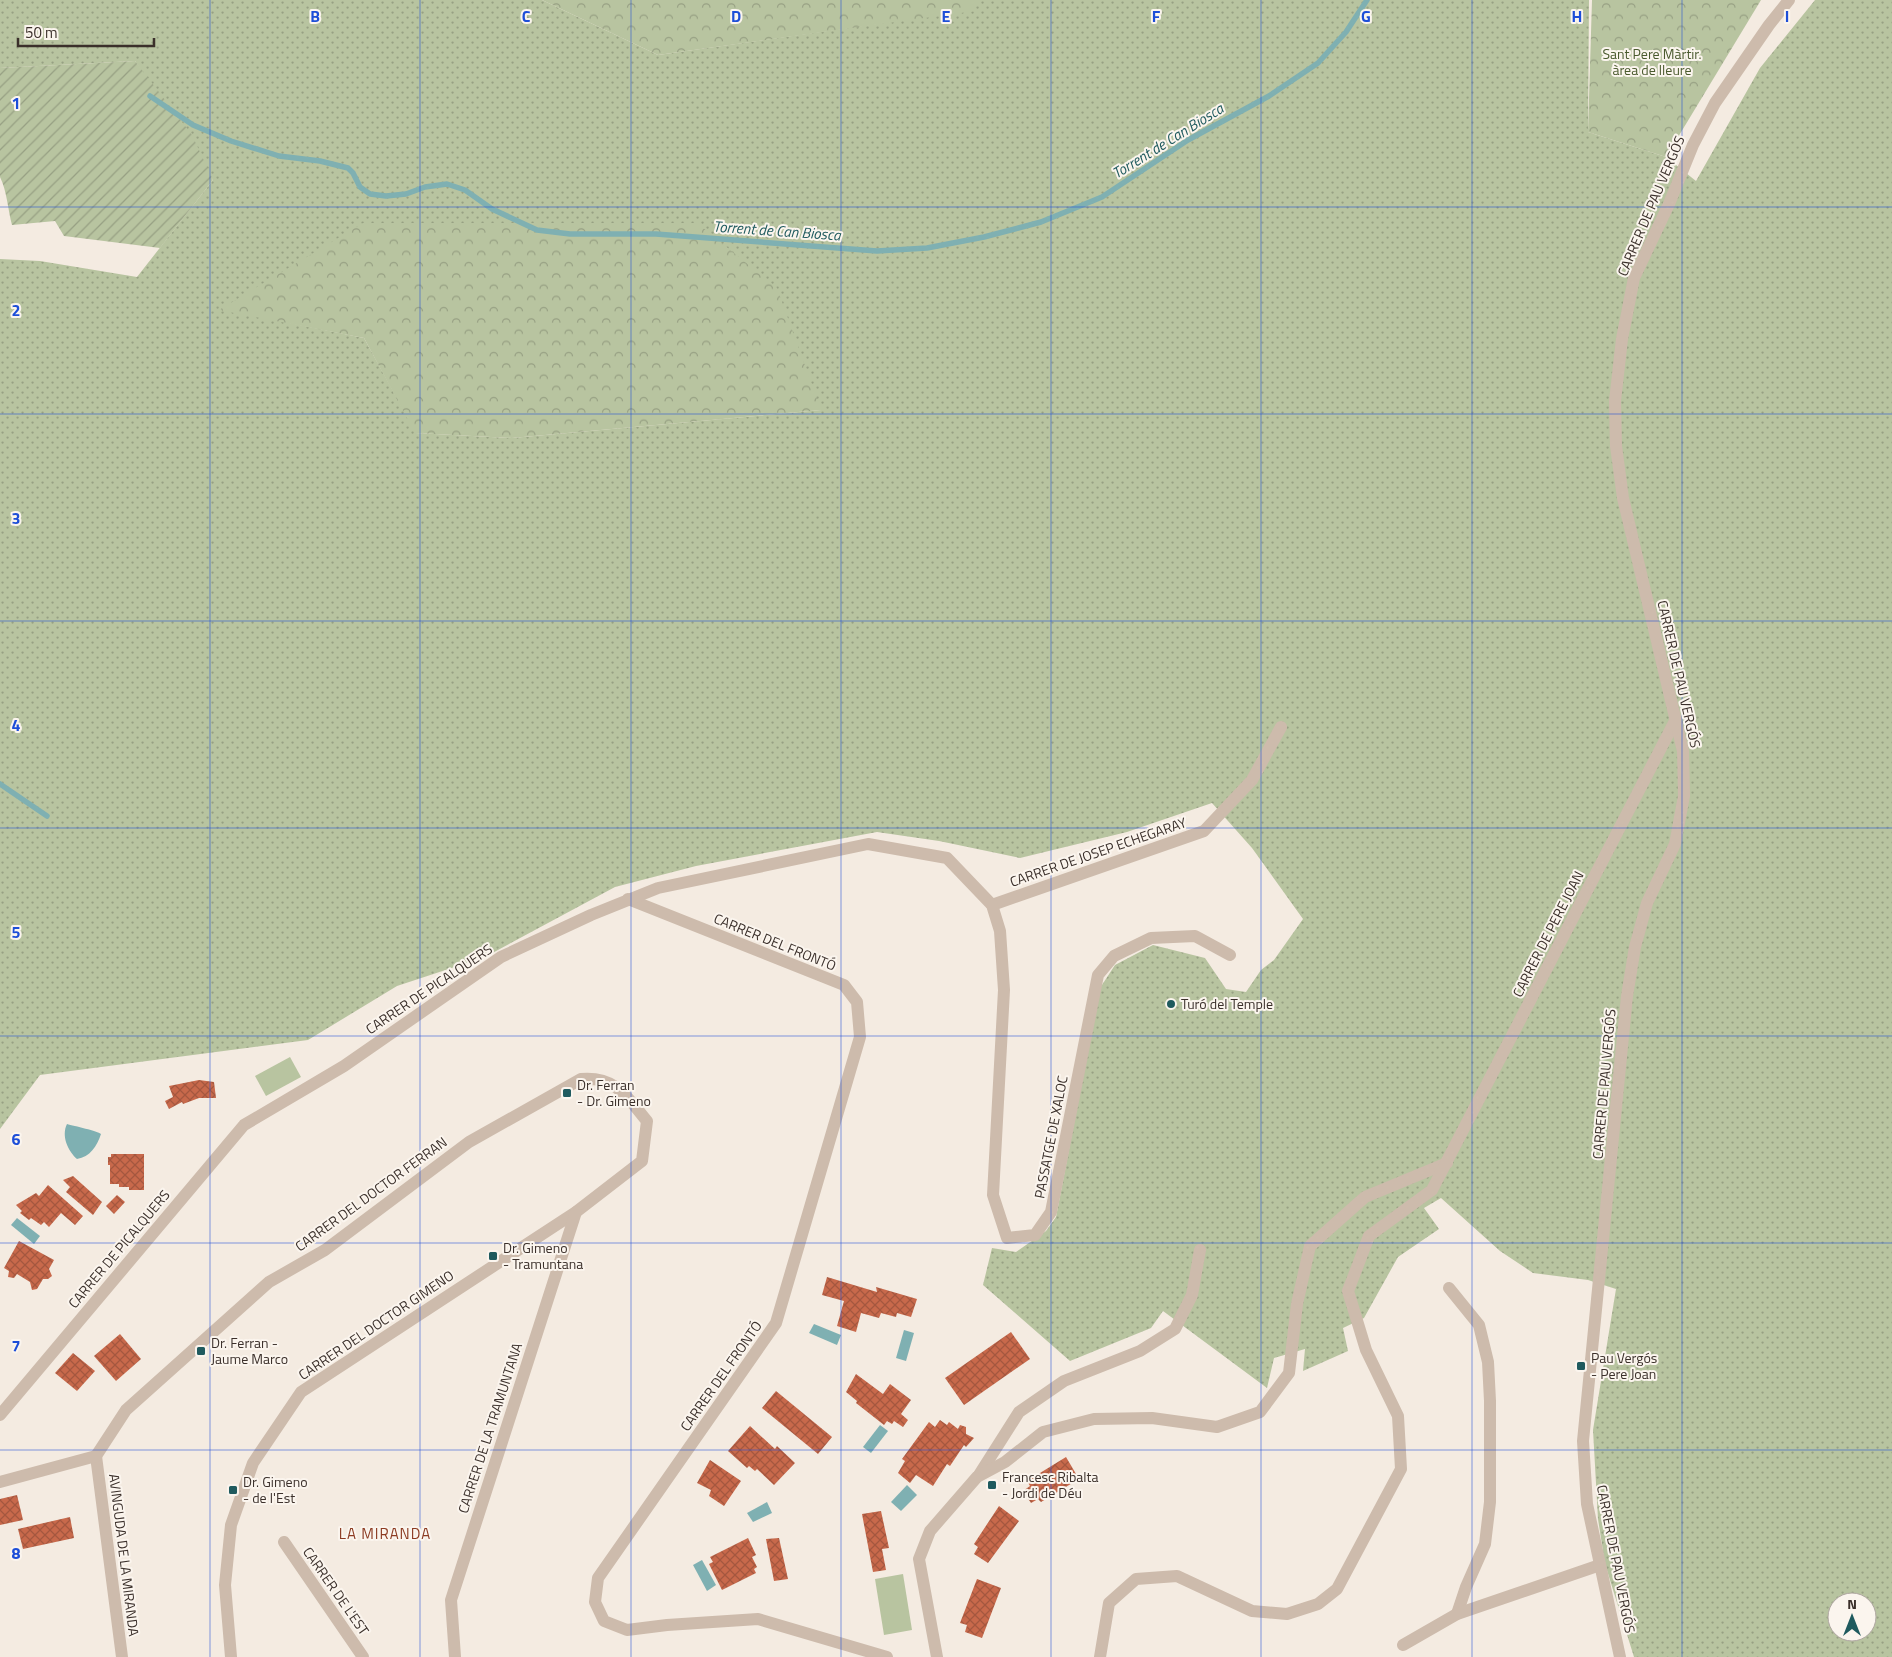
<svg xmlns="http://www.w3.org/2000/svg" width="1892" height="1657" viewBox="0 0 1892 1657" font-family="'Titillium Web',sans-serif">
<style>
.grass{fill:url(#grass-dots);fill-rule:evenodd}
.forest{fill:url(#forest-crowns)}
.garden{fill:url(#garden-furrows)}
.pitch{fill:#b8c4a0}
.water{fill:#7fb0b2}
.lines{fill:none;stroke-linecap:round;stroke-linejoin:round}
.stream{stroke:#7fb0b2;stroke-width:5.5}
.building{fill:url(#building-cross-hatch)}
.minor{stroke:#cdbbac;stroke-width:12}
.grid{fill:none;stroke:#1d4ed8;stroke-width:1;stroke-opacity:0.55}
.poi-dot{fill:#1f5a5e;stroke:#fbf5ee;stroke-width:2}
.labels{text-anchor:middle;stroke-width:4;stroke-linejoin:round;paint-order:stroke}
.park-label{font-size:14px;fill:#4a5a2e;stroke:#fbf5ee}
.street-label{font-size:14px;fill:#3b302b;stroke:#fbf5ee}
.poi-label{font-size:14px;fill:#3b302b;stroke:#fbf5ee;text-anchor:start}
.water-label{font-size:15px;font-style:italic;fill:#1f5a5e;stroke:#fbf5ee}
.neighbourhood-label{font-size:15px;letter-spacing:1px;fill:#8c3b22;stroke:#fbf5ee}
.grid-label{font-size:16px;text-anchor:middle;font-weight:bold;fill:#1d4ed8;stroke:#fbf5ee;stroke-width:4;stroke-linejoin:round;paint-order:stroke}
</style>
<defs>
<pattern id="grass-dots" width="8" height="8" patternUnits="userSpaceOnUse" patternTransform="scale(1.25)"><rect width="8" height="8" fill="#b8c4a0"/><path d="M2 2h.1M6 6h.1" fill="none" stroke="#97a083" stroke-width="1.8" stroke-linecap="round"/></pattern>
<pattern id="forest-crowns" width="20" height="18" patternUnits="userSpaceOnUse" patternTransform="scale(1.25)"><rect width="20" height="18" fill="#b8c4a0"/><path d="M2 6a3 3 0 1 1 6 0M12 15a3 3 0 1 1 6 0" fill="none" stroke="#97a083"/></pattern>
<pattern id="garden-furrows" width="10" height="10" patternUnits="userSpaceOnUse" patternTransform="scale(1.25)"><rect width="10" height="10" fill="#b8c4a0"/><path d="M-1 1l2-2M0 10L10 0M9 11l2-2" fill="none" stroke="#97a083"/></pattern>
<pattern id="building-cross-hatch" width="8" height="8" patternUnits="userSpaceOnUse" patternTransform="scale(1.25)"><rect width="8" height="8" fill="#c8694b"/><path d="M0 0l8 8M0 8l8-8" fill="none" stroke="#a4573f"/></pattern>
</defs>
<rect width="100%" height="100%" fill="#f4ebe1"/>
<path class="grass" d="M0 0H542L658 55 975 10V0H1589L1588 132 1666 157 1696 181 1760 68 1815 0H1892V1657H1634L1605 1564 1598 1519 1593 1430 1616 1289 1588 1280 1533 1273 1500 1251 1441 1198 1424 1208 1439 1229 1398 1257 1364 1318 1343 1328 1348 1351 1303 1371 1305 1349 1274 1358 1267 1388 1163 1311 1151 1328 1070 1361 983 1285 992 1248 1016 1252 1046 1231 1056 1217 1100 988 1115 965 1153 945 1205 958 1226 989 1246 992 1261 970 1274 960 1303 919 1252 848 1212 803 1127 832 1020 858 939 841 877 832 696 866 615 887 485 957 397 986 308 1040 40 1075 0 1129V259L40 261 137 277 213 180 135 61 0 68ZM220 309 821 410 512 438 416 433 364 338ZM1837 1602H1867V1632H1837Z"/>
<g class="forest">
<polygon points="542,0 975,0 975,11 658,55"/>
<polygon points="1592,0 1761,0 1666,157 1588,132"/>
<polygon points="363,223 697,223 777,288 821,410 512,438 415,433 364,338 219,310"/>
</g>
<path class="garden" d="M135 61 192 135 213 180 160 248 64 236 55 221 12 225C8 210 7 191 0 177V68Z"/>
<g class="pitch">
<polygon points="290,1057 301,1077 266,1096 255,1076"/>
<polygon points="903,1574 912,1630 884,1635 875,1579"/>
</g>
<g class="water">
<path d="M67 1124C74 1126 98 1131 101 1134 97 1146 90 1157 77 1159 68 1151 61 1136 67 1124Z"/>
<polygon points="17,1218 40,1236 34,1244 11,1225"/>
<polygon points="814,1324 841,1335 837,1345 809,1333"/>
<polygon points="904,1330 914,1333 906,1361 896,1358"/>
<polygon points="880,1425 888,1431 871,1453 863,1447"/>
<polygon points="907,1485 917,1495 901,1511 891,1502"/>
<polygon points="767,1502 772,1513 753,1522 747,1513"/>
<polygon points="702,1560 716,1585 707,1591 693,1565"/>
</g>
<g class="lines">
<g class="stream">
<polyline points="150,96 193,125 231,141 279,156 320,161 348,168 353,173 360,187 370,194 386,196 406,194 425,187 447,184 465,190 492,209 537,230 570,234 656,234 877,251 927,248 984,237 1041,222 1102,197 1188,140 1269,96 1318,63 1346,32 1367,0"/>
<polyline points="0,784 47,816"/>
</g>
</g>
<g class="building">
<polygon points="199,1080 214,1082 216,1098 199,1098 183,1104 182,1102 169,1109 165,1101 173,1097 169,1086"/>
<polygon points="111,1154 144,1154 144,1190 129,1190 129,1187 119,1187 119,1184 110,1184 110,1165 108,1165 108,1157 111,1157"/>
<polygon points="73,1176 102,1202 93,1215 66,1192 70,1187 63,1180"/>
<polygon points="48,1185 83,1216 75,1225 61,1213 49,1227 44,1222 41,1225 31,1218 29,1220 20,1213 22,1211 16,1205 36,1193 39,1196"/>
<polygon points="117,1195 125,1202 114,1214 106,1206"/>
<polygon points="19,1241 54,1260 49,1269 52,1276 48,1279 43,1279 37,1289 32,1290 30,1282 17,1274 14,1278 8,1277 9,1271 4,1268"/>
<polygon points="827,1277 877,1292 876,1287 917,1299 911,1317 897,1313 896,1317 881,1313 879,1318 861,1313 856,1332 837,1326 844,1301 822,1295"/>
<polygon points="1011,1332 1030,1359 964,1405 945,1378"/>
<polygon points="120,1334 141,1359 116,1381 94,1356"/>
<polygon points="73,1353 95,1371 77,1391 55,1373"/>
<polygon points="856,1374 883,1394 890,1384 911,1400 901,1414 908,1420 903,1427 894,1421 892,1424 887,1421 884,1425 856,1403 857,1401 846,1392"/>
<polygon points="776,1391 832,1437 818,1454 762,1408"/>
<polygon points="940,1420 947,1425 949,1422 958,1429 960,1425 966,1427 966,1434 974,1438 966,1447 964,1445 950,1466 947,1464 933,1486 916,1475 910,1483 898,1473 905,1461 902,1459 929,1422 935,1427"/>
<polygon points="750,1426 775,1449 777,1446 795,1463 774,1485 757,1469 755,1471 749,1466 747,1468 728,1451"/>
<polygon points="1066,1457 1079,1479 1041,1502 1038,1499 1031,1503 1023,1491 1030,1486 1027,1481"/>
<polygon points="710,1460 741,1481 724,1506 709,1496 711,1490 697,1483"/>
<polygon points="17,1495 23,1520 0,1525 0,1499"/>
<polygon points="999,1506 1019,1521 988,1563 974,1554 978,1547 974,1544"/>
<polygon points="881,1511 889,1548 882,1549 886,1570 873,1572 862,1514"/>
<polygon points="70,1517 74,1538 23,1549 18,1529"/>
<polygon points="748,1538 756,1555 752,1557 757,1567 754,1569 756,1573 722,1590 709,1564 713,1562 710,1557"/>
<polygon points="779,1538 788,1579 774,1581 766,1539"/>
<polygon points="977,1579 1001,1588 982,1638 965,1632 967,1625 960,1623"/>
</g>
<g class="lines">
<g class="minor">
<polyline points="628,899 844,985 857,1002 860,1037 776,1323 598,1578 595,1602 604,1621 627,1630 667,1625 758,1619 887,1657"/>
<polyline points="992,905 1204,831 1252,780 1281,727"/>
<polyline points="1449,1288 1479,1325 1488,1362 1490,1401 1490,1502 1485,1544 1466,1587 1457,1614"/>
<polyline points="0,1415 244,1125 344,1066 501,957 591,915 658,888 868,844 947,858 992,905 1000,931 1004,990 993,1195 1007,1238 1035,1235 1051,1212 1098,975 1114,956 1151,938 1195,936 1230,955"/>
<path d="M96 1456 126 1410 269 1282 325 1250 469 1142 581 1079C616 1076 627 1097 647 1121L642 1161 576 1212 301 1392 253 1463 231 1525 225 1585 231 1657"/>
<polyline points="96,1456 122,1657"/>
<polyline points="979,1475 1019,1412 1064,1381 1140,1351 1175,1329 1192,1295 1200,1250"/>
<polyline points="0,1482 96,1456"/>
<polyline points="284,1542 363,1657"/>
<polyline points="1403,1645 1457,1614 1600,1565"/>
<polyline points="455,1657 451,1600 576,1212"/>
<polyline points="937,1657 919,1559 930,1531 977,1477 1005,1462 1043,1432 1094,1419 1152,1418 1217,1427 1260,1412 1289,1373 1297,1304 1310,1246 1365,1197 1447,1163"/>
<polyline points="1100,1657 1109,1603 1136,1579 1177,1576 1252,1611 1287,1614 1318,1604 1337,1589 1401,1469 1398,1416 1366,1350 1348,1291 1369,1236 1432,1190 1676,719"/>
<polyline points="1620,1657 1587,1504 1583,1441 1627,996 1635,947 1647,903 1675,844 1684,796 1683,751 1623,498 1616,446 1615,401 1622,339 1634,278 1669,204 1693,145 1715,103 1769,25 1789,0"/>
</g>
</g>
<path class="grid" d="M210 0V1657M420 0V1657M631 0V1657M841 0V1657M1051 0V1657M1261 0V1657M1472 0V1657M1682 0V1657M0 207H1892M0 414H1892M0 621H1892M0 828H1892M0 1036H1892M0 1243H1892M0 1450H1892"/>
<g class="poi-dot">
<circle cx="1171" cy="1004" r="5"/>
<rect x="562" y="1088" width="10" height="10" rx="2.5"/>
<rect x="488" y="1251" width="10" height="10" rx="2.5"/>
<rect x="196" y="1346" width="10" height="10" rx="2.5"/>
<rect x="1576" y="1361" width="10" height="10" rx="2.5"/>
<rect x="987" y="1480" width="10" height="10" rx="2.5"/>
<rect x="228" y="1485" width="10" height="10" rx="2.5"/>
</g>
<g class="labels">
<g class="park-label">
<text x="1652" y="59">Sant Pere Màrtir.<tspan x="1652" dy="16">àrea de lleure</tspan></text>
</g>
<g class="street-label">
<text transform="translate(1651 206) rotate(-67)" y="5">CARRER DE PAU VERGÓS</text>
<text transform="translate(1679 674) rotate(77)" y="5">CARRER DE PAU VERGÓS</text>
<text transform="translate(1098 852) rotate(-19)" y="5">CARRER DE JOSEP ECHEGARAY</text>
<text transform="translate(1548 934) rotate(-63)" y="5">CARRER DE PERE JOAN</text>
<text transform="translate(775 942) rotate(22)" y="5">CARRER DEL FRONTÓ</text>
<text transform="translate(429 989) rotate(-34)" y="5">CARRER DE PICALQUERS</text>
<text transform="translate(1604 1084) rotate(-85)" y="5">CARRER DE PAU VERGÓS</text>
<text transform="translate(1051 1137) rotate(-79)" y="5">PASSATGE DE XALOC</text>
<text transform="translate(371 1194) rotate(-36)" y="5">CARRER DEL DOCTOR FERRAN</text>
<text transform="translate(119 1249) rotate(-50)" y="5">CARRER DE PICALQUERS</text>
<text transform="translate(376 1325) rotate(-34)" y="5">CARRER DEL DOCTOR GIMENO</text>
<text transform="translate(721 1376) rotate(-55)" y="5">CARRER DEL FRONTÓ</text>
<text transform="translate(490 1428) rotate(-72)" y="5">CARRER DE LA TRAMUNTANA</text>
<text transform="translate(124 1555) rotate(83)" y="5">AVINGUDA DE LA MIRANDA</text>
<text transform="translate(1616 1559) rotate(79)" y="5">CARRER DE PAU VERGÓS</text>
<text transform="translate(336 1591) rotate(55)" y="5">CARRER DE L'EST</text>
</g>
<g class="poi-label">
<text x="1181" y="1009">Turó del Temple</text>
<text x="577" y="1090">Dr. Ferran<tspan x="577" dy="16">- Dr. Gimeno</tspan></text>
<text x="503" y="1253">Dr. Gimeno<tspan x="503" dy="16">- Tramuntana</tspan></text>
<text x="211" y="1348">Dr. Ferran -<tspan x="211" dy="16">Jaume Marco</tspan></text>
<text x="1591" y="1363">Pau Vergós<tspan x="1591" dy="16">- Pere Joan</tspan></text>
<text x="1002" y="1482">Francesc Ribalta<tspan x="1002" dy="16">- Jordi de Déu</tspan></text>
<text x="243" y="1487">Dr. Gimeno<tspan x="243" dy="16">- de l'Est</tspan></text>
</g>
<g class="water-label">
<text transform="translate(1168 141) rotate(-32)" y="5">Torrent de Can Biosca</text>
<text transform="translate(777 231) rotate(4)" y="5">Torrent de Can Biosca</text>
</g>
<g class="neighbourhood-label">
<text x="385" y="1539">LA MIRANDA</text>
</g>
</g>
<g class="grid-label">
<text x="315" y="22">B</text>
<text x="526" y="22">C</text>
<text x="736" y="22">D</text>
<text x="946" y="22">E</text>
<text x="1156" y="22">F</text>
<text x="1366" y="22">G</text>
<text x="1577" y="22">H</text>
<text x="1787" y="22">I</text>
<text x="16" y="109">1</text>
<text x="16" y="316">2</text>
<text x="16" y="524">3</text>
<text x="16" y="731">4</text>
<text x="16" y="938">5</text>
<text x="16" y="1145">6</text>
<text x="16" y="1352">7</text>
<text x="16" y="1559">8</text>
</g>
<g transform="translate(1852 1617)"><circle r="24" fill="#fbf5ee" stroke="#aea6a0"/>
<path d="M0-4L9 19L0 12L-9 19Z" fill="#1f5a5e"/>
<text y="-8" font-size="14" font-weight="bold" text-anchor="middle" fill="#3b302b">N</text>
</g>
<path d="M18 38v8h136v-8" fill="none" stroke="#3b302b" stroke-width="2.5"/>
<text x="25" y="38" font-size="15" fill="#3b302b" stroke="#fbf5ee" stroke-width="4" paint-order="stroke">50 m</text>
</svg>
